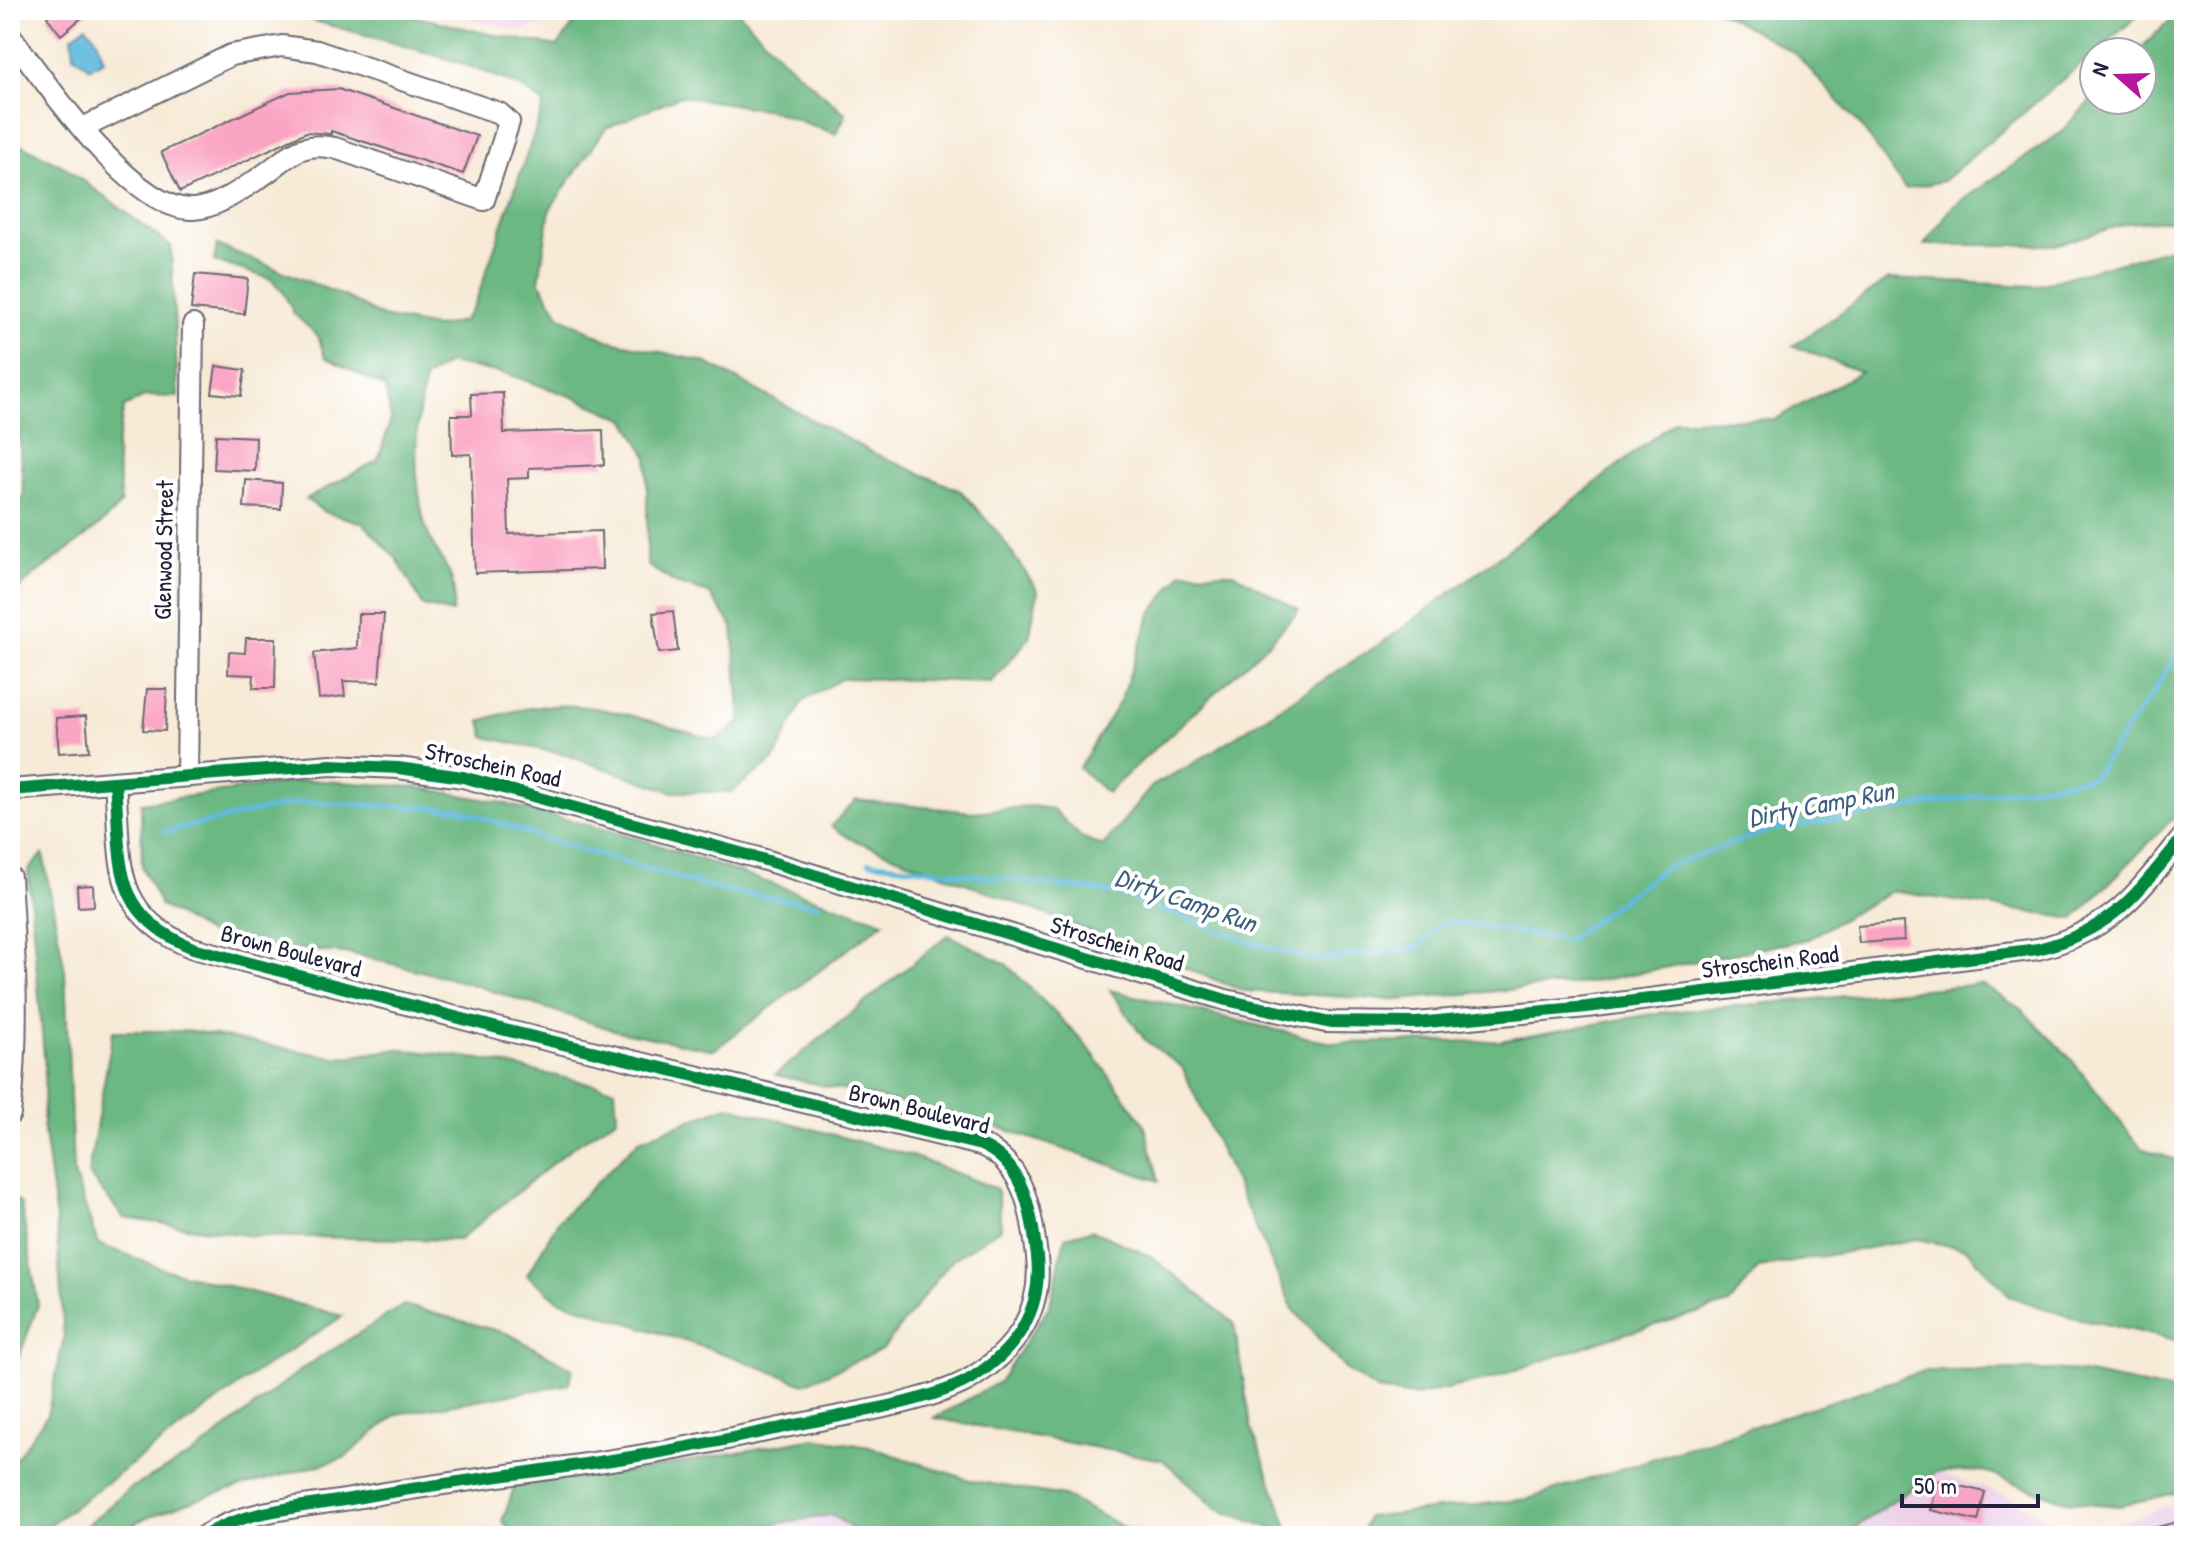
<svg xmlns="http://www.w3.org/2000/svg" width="2194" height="1546" viewBox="0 0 2194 1546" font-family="'Patrick Hand',sans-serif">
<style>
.built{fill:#edd1e9}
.forest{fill:#6cb882;stroke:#476d5e;stroke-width:2}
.water{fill:#61bade;stroke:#426e8c;stroke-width:2}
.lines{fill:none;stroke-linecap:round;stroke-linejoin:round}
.stream{stroke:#61bade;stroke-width:5}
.building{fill:#faa4c4}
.minor-casing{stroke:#6d6871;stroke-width:24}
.minor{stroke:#fff;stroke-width:20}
.cycleway-casing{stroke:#fff;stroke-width:17}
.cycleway{stroke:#00873e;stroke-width:12}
.labels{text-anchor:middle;stroke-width:8;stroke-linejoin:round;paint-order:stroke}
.street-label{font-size:24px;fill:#22223b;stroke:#fff}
.water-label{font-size:26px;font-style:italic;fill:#3b5f7c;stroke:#fff}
</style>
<rect width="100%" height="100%" fill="#fff"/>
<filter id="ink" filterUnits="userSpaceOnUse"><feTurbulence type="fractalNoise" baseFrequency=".0125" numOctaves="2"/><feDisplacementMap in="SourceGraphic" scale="16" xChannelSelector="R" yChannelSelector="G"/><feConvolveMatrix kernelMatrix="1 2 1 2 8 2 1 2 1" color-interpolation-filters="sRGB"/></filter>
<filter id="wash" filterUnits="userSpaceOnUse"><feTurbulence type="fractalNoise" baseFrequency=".006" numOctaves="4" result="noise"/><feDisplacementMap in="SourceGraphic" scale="32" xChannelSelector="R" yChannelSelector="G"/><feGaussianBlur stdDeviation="1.8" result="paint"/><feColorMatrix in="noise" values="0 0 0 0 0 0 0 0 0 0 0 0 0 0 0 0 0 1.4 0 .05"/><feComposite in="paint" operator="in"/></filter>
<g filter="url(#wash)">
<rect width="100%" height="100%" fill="#f7ead6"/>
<g class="built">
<polygon points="432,10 575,10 573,16 520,31"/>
<polygon points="1936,1472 2008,1496 2077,1536 1843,1536"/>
<polygon points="2184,1504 2184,1536 2082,1536 2171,1505"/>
<polygon points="832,1515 863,1536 697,1536 806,1520"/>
</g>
<g class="forest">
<path d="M278 10H389L489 34 558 46 584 10H736L787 63 846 114 836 134 770 110 680 96 606 128 550 209 539 281 560 316 607 340 705 362 873 453 961 491 999 534 1038 591 1029 638 992 682 843 678 802 702 774 760 731 792H673L566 755 485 737 481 721C571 687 628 716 715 740L741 722 733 627 709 593 675 583 647 565V456L626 420 576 398 507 374 448 363 425 379C414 426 413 474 424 521 433 559 462 569 452 613L423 606 397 559 363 523 324 512 306 499 378 460 391 419 385 387 325 357 318 336 294 314 283 292 271 279 214 261 217 245 344 296 382 317 435 327 463 321 475 304 544 105C515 68 332 29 278 10Z"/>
<polygon points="1717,10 2145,10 1943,181 1905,189 1862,127 1796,54"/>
<polygon points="2181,10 2184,10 2184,219 2128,223 2056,245 1924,245 1952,207 2059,134 2094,97 2094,100 2142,100 2142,52 2137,52"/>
<path d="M10 139 65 167 171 246 178 397 146 396 124 407 116 449 121 503C86 545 44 559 10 599V518L24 496 10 332Z"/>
<polygon points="2184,244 2184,807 2074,919 1891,891 1808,939 1587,983 1397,1000 1244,991 849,838 831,826 856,800 973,812 1031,806 1053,809 1081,837 1103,846 1152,786 1194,763 1389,638 1556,514 1676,420 1776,419 1861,372 1793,346 1889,279 2036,286"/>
<polygon points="1182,572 1233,573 1299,610 1270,642 1107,793 1079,768 1120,701 1151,614"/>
<polygon points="307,780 416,787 499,802 634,837 884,922 714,1050 617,1031 464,982 353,954 223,942 160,905 142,867 141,803"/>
<polygon points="43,854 65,971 73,1171 98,1244 167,1270 343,1316 257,1372 34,1536 10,1536 10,1467 47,1415 64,1338 56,1219 43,1126 45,1068 28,870"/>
<polygon points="948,935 1006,964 1084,1042 1144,1123 1159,1181 970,1118 775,1075"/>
<polygon points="1981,984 2021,1009 2070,1058 2141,1148 2184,1163 2184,1342 2064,1315 2011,1297 1966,1249 1917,1239 1759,1268 1729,1304 1606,1339 1490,1379 1415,1396 1377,1390 1345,1369 1293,1309 1182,1067 1145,1040 1110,990 1331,1043 1500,1041 1657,1013"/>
<polygon points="113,1031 192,1031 338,1058 399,1049 480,1059 615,1089 617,1118 570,1149 459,1240 252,1236 124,1218 88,1174"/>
<polygon points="727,1106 912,1156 997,1189 1001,1228 951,1261 883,1349 804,1384 734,1357 558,1300 527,1275 559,1220 639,1140"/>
<polygon points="12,1197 21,1204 38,1305 10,1382"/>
<polygon points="1091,1230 1151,1256 1234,1323 1251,1427 1291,1535 1217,1509 1163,1460 934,1418 999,1382 1050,1305 1065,1237"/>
<polygon points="404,1305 509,1334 573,1369 569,1384 397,1414 344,1458 200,1498 136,1522 136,1536 74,1536 129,1489 195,1453 303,1368"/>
<polygon points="2067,1370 2184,1393 2184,1491 2119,1506 2065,1501 1983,1471 1936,1472 1843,1536 1361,1536 1367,1517 1528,1499 1924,1371"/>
<polygon points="814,1438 870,1447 973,1481 1064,1496 1127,1529 1161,1536 863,1536 832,1515 697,1536 516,1536 502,1521 516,1483 630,1472"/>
</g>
<polygon class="water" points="86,26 96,38 104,60 90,68 74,55 72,36"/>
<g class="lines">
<g class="stream">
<polyline points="164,832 300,802 458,809 557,843 717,889 818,905"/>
<polyline points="869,862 1116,893 1255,944 1315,960 1417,948 1444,921 1568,940 1666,867 1771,830 2093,777 2152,694 2184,640"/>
</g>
</g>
<g id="blocks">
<g class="building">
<polygon points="56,10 91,10 61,35 47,17"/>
<polygon points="338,89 477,136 463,174 331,131 331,134 306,132 180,192 161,152 290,92"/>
<polygon points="195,274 248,279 244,314 191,309"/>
<polygon points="216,366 245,370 241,396 212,393"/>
<polygon points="503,393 504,433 603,430 604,465 529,468 529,478 507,479 509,534 601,531 602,569 475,573 471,454 452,455 451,415 472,415 471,394"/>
<polygon points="216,435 256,437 255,471 214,469"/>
<polygon points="246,480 282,483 281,509 244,507"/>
<polygon points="673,611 678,651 659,653 653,613"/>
<polygon points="358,614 384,614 379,682 343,681 345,696 319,699 314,653 357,648"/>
<polygon points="246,638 276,638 275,688 253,688 254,675 228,674 229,652 245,653"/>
<polygon points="147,689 167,689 165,731 143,730"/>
<polygon points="86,716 89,751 59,753 56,718"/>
<polygon points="93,885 94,906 78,907 77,886"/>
<polygon points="1903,922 1904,940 1859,943 1857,926"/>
<polygon points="1938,1481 1985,1492 1978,1521 1931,1510"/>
<polygon points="2184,1520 2184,1536 2142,1536 2142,1531"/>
</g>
</g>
</g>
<g filter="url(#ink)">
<use href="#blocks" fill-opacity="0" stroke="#6d6871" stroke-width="2"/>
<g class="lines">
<defs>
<g id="minor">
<path d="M10 35C44 80 133 212 193 209 216 208 241 190 259 178 288 159 297 140 335 148L484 200 509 122 499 113 317 51 282 46 231 55 83 128"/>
<polyline points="187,776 193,325"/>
<path d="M115 783C122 862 109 913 193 948L505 1030 981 1145C1025 1164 1032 1213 1037 1257 1043 1310 1016 1350 973 1377 938 1400 852 1413 810 1422 754 1433 699 1446 643 1455 548 1471 451 1481 356 1498 307 1507 246 1509 204 1536"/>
<path d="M10 790 331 765 398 768 463 777 755 857 1226 1000 1326 1022 1416 1023 1587 1007 2038 949C2115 929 2136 894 2184 836"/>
<path d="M10 877C15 956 20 1034 10 1114"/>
</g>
</defs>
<use href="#minor" class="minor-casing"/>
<use href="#minor" class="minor"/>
<defs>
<g id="cycleway">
<path d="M115 783C122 862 109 913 193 948L505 1030 981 1145C1025 1164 1032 1213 1037 1257 1043 1310 1016 1350 973 1377 938 1400 852 1413 810 1422 754 1433 699 1446 643 1455 548 1471 451 1481 356 1498 307 1507 246 1509 204 1536"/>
<path d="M10 790 331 765 398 768 463 777 755 857 1226 1000 1326 1022 1416 1023 1587 1007 2038 949C2115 929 2136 894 2184 836"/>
</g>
</defs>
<use href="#cycleway" class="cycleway-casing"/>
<use href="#cycleway" class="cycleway"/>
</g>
</g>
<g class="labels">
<g class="street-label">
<text transform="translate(164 550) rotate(-89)" y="8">Glenwood Street</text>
<text transform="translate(493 765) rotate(12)" y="8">Stroschein Road</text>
<text transform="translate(1117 944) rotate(17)" y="8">Stroschein Road</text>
<text transform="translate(291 951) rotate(15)" y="8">Brown Boulevard</text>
<text transform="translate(1770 962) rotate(-7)" y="8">Stroschein Road</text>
<text transform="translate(919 1109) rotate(14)" y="8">Brown Boulevard</text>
</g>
<g class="water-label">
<text transform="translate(1821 804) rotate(-11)" y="9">Dirty Camp Run</text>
<text transform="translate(1186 900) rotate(19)" y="9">Dirty Camp Run</text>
</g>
</g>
<rect width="2194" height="1546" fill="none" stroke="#fff" stroke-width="40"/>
<g transform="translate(2118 76) rotate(290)"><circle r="38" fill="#ffffff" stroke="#a7a7b1" stroke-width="2"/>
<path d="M0-6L14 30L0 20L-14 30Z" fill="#b5179e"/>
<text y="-12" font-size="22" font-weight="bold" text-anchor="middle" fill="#22223b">N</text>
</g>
<path d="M1902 1494v12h136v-12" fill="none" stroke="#22223b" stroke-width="4"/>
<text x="1914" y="1494" font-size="24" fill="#22223b" stroke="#ffffff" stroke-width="6" paint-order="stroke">50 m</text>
</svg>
